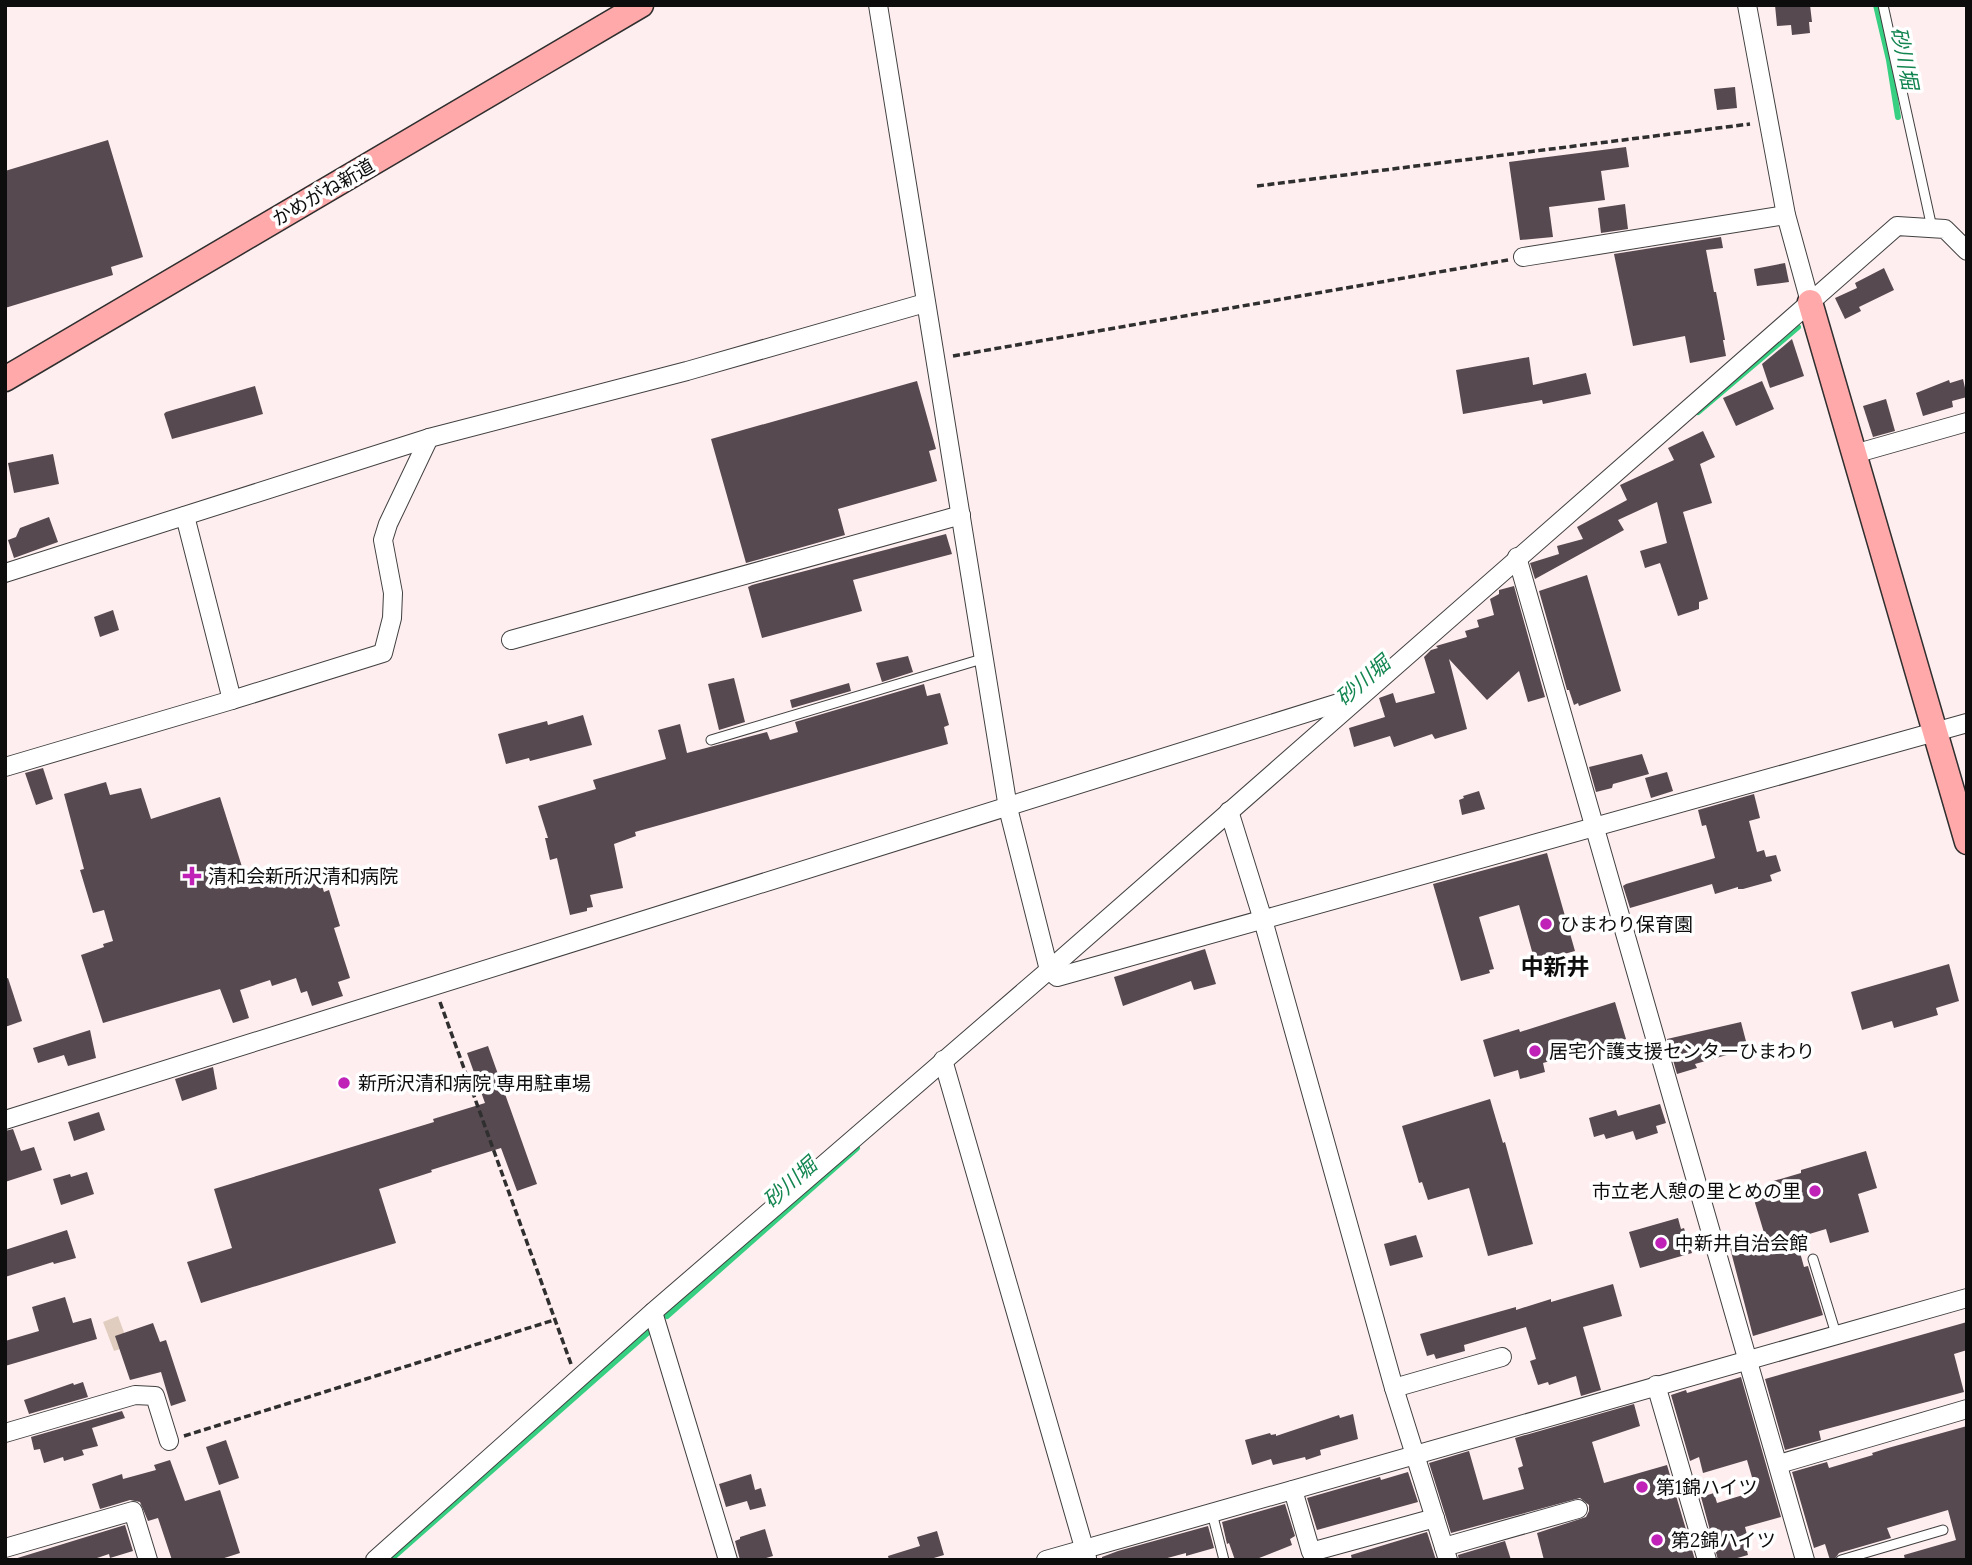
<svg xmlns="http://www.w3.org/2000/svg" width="1972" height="1565" viewBox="0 0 1972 1565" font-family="Lora,'Noto Sans JP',serif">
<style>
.cemetery{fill:#e1cdbf}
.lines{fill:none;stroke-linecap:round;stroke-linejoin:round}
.stream{stroke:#37d083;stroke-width:6}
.building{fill:#564950}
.lane-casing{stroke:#404040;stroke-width:11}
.street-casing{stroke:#404040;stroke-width:20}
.secondary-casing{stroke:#2f2f2f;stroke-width:27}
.path{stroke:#2f2f2f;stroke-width:3.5;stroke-dasharray:7 3.5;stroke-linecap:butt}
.lane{stroke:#fff;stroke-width:9}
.street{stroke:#fff;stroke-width:18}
.secondary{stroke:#ffa9aa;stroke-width:24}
.poi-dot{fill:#c022b8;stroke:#fff;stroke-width:2.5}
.labels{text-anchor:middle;stroke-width:7;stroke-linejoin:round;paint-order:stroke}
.street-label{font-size:19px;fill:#0d0d0d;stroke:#fff}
.poi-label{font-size:19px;fill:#0d0d0d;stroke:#fff;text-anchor:start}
.water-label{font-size:21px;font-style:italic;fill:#138550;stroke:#fff}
.quarter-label{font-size:23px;font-weight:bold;fill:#0d0d0d;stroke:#fff}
</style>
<rect width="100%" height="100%" fill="#ffeeef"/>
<polygon class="cemetery" points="118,1316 129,1346 114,1351 103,1322"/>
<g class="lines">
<g class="stream">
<polyline points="1876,5 1889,60 1898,117"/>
<polyline points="1698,412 1798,327"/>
<polyline points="667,1316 857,1148"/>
<polyline points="390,1560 653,1328"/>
</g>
</g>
<g class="building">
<polygon points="1775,5 1810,5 1812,22 1809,22 1810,33 1792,35 1791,25 1777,26"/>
<polygon points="1735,87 1737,108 1717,110 1714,89"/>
<polygon points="108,140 143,257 111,267 113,275 5,308 5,171"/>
<polygon points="1626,147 1629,167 1601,171 1605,200 1549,207 1553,237 1520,240 1509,162"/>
<polygon points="1625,204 1628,229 1601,233 1598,208"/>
<polygon points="1721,237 1723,248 1706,250 1714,292 1716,292 1725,340 1723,340 1726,356 1690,363 1685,336 1633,346 1614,254"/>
<polygon points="1785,263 1789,282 1757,286 1754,269"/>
<polygon points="1884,268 1894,290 1859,307 1861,311 1845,319 1835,298 1857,288 1855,283"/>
<polygon points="1792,339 1804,376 1770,388 1762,364"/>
<polygon points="1529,357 1533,385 1586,373 1591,394 1543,404 1542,400 1463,414 1456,370"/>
<polygon points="1963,379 1967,397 1952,401 1953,407 1923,416 1916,393 1949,380 1950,383"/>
<polygon points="917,381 936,449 929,451 937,481 838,509 845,535 746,563 711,439"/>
<polygon points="1762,381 1774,409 1736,426 1723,398"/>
<polygon points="255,386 263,414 172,439 164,414 166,412"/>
<polygon points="1886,399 1895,431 1873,437 1863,406"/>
<polygon points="1703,431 1715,457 1700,464 1712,503 1683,512 1708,599 1699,602 1699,609 1678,616 1660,563 1645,568 1640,551 1667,543 1657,502 1618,520 1624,530 1535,579 1530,563 1559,554 1557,546 1583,539 1577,527 1627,500 1620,485 1674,460 1668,448"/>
<polygon points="53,454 59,484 14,493 8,463"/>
<polygon points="49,517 58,542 14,558 8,540 16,537 20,528"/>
<polygon points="946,534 952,554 853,580 862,611 762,638 748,587 752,585"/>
<polygon points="1587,575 1621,691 1579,706 1578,703 1574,705 1569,690 1567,690 1539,591"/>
<polygon points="1514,586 1545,697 1528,702 1519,671 1487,700 1449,659 1467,729 1435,739 1432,734 1394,747 1390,736 1354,747 1349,728 1385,717 1379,698 1393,693 1396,703 1435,693 1424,657 1431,650 1438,648 1436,646 1467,637 1465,631 1479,627 1477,620 1494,615 1490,599 1499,594 1499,590"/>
<polygon points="113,610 119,630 100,637 94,617"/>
<polygon points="908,656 913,672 882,682 876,663"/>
<polygon points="734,678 745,722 719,730 708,684"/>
<polygon points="849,683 851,691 792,708 790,700"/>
<polygon points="924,684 927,696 940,693 949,725 944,727 948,744 635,832 636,836 614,844 623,888 590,895 593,907 587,908 587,911 570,915 557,858 550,860 545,838 548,838 538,806 596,789 593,780 666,759 658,730 680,724 687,753 767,732 770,740 798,732 795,722"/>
<polygon points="583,715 592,745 530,761 529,758 506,764 498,734 547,721 548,725"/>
<polygon points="1642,754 1649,774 1613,784 1612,788 1596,792 1589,767"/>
<polygon points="43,768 53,799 36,805 25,773"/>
<polygon points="1667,772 1673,791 1651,798 1645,778"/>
<polygon points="106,782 110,795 141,788 151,819 220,797 249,889 316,867 324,892 329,890 340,926 334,928 350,978 338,982 343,996 312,1006 307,991 301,993 296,978 272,986 270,980 240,990 249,1018 233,1023 220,989 103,1023 81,955 104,947 103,944 113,941 104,910 93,913 80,870 84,869 64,794"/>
<polygon points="1479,791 1485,809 1462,815 1459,800 1464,798 1463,796"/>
<polygon points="1754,794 1760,818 1749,821 1757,852 1764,850 1766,857 1776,855 1781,871 1770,875 1772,881 1743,889 1738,889 1738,887 1715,894 1712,884 1630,908 1623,886 1626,884 1715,858 1706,825 1702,826 1698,810"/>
<polygon points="1547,853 1575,951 1535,962 1519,905 1479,917 1494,969 1489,970 1490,973 1461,981 1433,884"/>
<polygon points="1205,949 1216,984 1194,990 1191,981 1123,1006 1114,977"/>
<polygon points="1949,964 1959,1001 1936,1008 1938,1015 1894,1028 1892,1021 1862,1030 1851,992"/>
<polygon points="8,978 22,1021 5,1027 5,979"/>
<polygon points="1615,1002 1626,1039 1543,1063 1545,1072 1520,1079 1518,1070 1494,1077 1483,1040 1519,1029 1520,1032"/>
<polygon points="1741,1022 1748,1049 1695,1064 1697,1068 1677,1074 1667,1039"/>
<polygon points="90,1030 96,1058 68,1066 64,1055 38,1063 33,1048"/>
<polygon points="488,1046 537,1184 517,1191 501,1148 431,1170 432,1172 379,1189 396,1243 201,1303 187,1262 232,1248 214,1189 434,1122 433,1119 485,1103 467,1053"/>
<polygon points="213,1067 217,1089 182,1101 175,1079"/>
<polygon points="1490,1099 1503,1143 1505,1142 1533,1244 1488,1256 1469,1188 1428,1200 1422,1182 1419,1183 1402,1126"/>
<polygon points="1660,1104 1666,1123 1656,1126 1658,1133 1636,1140 1633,1131 1606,1139 1604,1134 1594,1137 1589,1118 1616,1110 1618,1116"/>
<polygon points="99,1112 105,1130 74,1141 68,1122"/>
<polygon points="13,1129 21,1151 34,1147 42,1170 5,1182 5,1131"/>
<polygon points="1866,1151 1877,1188 1858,1194 1869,1232 1830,1243 1826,1229 1796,1238 1804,1267 1808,1266 1823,1315 1753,1336 1730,1248 1765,1236 1752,1193 1772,1187 1770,1182 1801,1173 1801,1170"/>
<polygon points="87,1172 94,1194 61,1205 53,1179 70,1174 71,1177"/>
<polygon points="1678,1218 1681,1229 1684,1228 1692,1253 1640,1268 1629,1232"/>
<polygon points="67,1230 76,1258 54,1264 53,1262 5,1277 5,1250"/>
<polygon points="1416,1235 1423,1257 1390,1266 1384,1244"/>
<polygon points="1613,1284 1622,1316 1583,1327 1601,1390 1581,1396 1576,1376 1549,1385 1548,1382 1538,1385 1530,1361 1536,1359 1526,1327 1464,1345 1465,1351 1436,1359 1434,1354 1427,1356 1420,1334 1516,1307 1516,1310 1551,1299 1551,1302"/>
<polygon points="65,1297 73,1323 91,1318 97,1339 5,1366 5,1341 39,1331 32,1307"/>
<polygon points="1967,1322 1967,1350 1954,1354 1964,1392 1819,1431 1821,1440 1785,1450 1765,1379"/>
<polygon points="153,1323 160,1342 166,1340 186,1401 171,1406 161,1372 130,1380 115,1336"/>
<polygon points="1741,1377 1781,1517 1745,1527 1750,1546 1746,1547 1748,1555 1730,1560 1718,1560 1701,1497 1714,1493 1717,1503 1756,1491 1747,1460 1703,1473 1699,1457 1690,1461 1671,1395 1686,1390 1687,1393"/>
<polygon points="83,1382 88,1397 29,1414 24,1400 73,1383 74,1385"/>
<polygon points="1634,1404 1640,1426 1592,1442 1604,1483 1667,1465 1695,1560 1544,1560 1537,1533 1586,1517 1589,1511 1589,1505 1580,1498 1451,1533 1429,1463 1469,1451 1483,1500 1524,1489 1518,1468 1523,1466 1515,1438"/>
<polygon points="122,1411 125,1418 92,1428 98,1446 82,1450 84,1455 64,1461 63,1457 44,1463 40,1449 34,1450 31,1437"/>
<polygon points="1353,1414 1358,1439 1320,1450 1321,1455 1306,1460 1305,1457 1273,1465 1271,1459 1252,1465 1245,1440 1270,1433 1271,1435 1276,1434 1276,1436 1339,1415 1340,1418"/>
<polygon points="1967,1426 1967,1560 1905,1560 1904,1555 1956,1540 1948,1510 1887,1528 1891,1538 1839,1553 1834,1560 1830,1560 1825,1544 1814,1548 1792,1472 1827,1462 1829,1468 1873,1455 1872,1453 1888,1448"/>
<polygon points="226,1440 239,1478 219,1485 206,1447"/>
<polygon points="170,1460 185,1501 220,1490 240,1553 218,1560 172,1560 158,1518 148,1521 140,1502 130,1500 100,1509 92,1484 122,1474 123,1479 156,1470 154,1465"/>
<polygon points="1408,1472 1418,1502 1317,1530 1307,1498 1380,1477 1381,1480"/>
<polygon points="751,1474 755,1490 761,1488 766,1506 750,1510 747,1501 726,1507 719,1484"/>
<polygon points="1285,1504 1295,1536 1290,1539 1292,1545 1254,1560 1235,1560 1229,1543 1227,1544 1222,1522"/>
<polygon points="125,1525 133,1551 110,1558 109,1554 91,1560 11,1560"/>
<polygon points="1208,1526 1214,1548 1186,1556 1186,1553 1160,1560 1102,1560 1102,1557 1118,1551"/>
<polygon points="765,1529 773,1556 759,1560 740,1560 735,1541 740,1539 740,1537"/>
<polygon points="937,1531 944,1555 927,1560 889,1560 888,1556 920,1546 917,1537"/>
<polygon points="1427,1532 1436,1560 1352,1560 1351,1555"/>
<polygon points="1505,1541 1511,1560 1459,1560 1458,1555"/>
</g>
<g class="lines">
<defs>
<g id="lane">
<polyline points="1883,5 1932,228"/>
<polyline points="711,740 982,659"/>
<polyline points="1813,1259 1836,1334"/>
<polyline points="1212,1513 1224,1560"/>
<polyline points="1841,1560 1943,1530"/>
</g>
<g id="street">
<polyline points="878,5 1008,808 1049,970 1057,977 1967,723"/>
<polyline points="1747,5 1786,215 1810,302"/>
<polyline points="1523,257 1786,215"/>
<polyline points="1854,454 1967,422"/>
<polyline points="1517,557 1805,1560"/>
<polyline points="5,573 429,438 687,371 925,303"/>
<polyline points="511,640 961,515"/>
<polyline points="232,700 383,653 392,618 393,593 383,540 388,524 429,438"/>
<polyline points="5,767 232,700 185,516"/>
<polyline points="1229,811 1263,920 1394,1388 1448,1560"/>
<polyline points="943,1060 1087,1558"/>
<polyline points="5,1120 1351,699"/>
<polyline points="653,1312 728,1560"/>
<polyline points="1656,1385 1707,1560"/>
<polyline points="1394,1388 1502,1357"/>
<polyline points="5,1433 135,1395 155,1396 169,1441"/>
<polyline points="1779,1464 1967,1409"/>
<polyline points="1293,1490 1311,1552 1435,1518"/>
<polyline points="1444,1547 1578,1509"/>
<polyline points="5,1548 133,1511 148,1560"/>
<polyline points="375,1560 653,1312 1049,970 1897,226 1945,229 1967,251"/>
<polyline points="1046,1560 1967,1298"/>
</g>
<g id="secondary">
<polyline points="1810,302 1967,842"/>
<polyline points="5,379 641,5"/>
</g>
</defs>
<use href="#lane" class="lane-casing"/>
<use href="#street" class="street-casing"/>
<use href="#secondary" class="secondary-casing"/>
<g class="path">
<polyline points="1257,186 1750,124"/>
<polyline points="953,356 1508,260"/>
<polyline points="440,1002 571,1364"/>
<polyline points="184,1436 554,1320"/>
</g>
<use href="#lane" class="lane"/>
<use href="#street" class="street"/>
<use href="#secondary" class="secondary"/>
</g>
<g class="poi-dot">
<path d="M188.5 865.5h7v7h7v7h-7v7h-7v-7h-7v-7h7z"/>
<circle cx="1546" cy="924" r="7"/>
<circle cx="1535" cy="1051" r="7"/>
<circle cx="344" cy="1083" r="7"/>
<circle cx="1815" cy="1191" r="7"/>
<circle cx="1661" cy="1243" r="7"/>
<circle cx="1642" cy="1487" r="7"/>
<circle cx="1657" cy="1540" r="7"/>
</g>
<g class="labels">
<g class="street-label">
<text transform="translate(323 192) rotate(-30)" y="7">かめがね新道</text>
</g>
<g class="poi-label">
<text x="208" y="883">清和会新所沢清和病院</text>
<text x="1560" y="931">ひまわり保育園</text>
<text x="1549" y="1058">居宅介護支援センターひまわり</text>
<text x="358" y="1090">新所沢清和病院 専用駐車場</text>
<text x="1801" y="1198" text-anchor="end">市立老人憩の里とめの里</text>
<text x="1675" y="1250">中新井自治会館</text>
<text x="1656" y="1494">第1錦ハイツ</text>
<text x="1671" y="1547">第2錦ハイツ</text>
</g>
<g class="water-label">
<text transform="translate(1904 58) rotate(79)" y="7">砂川堀</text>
<text transform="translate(1363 681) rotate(-41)" y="7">砂川堀</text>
<text transform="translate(790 1183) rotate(-42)" y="7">砂川堀</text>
</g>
<g class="quarter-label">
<text x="1555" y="975">中新井</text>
</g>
</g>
<rect width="1972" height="1565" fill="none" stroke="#0d0d0d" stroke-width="14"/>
</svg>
